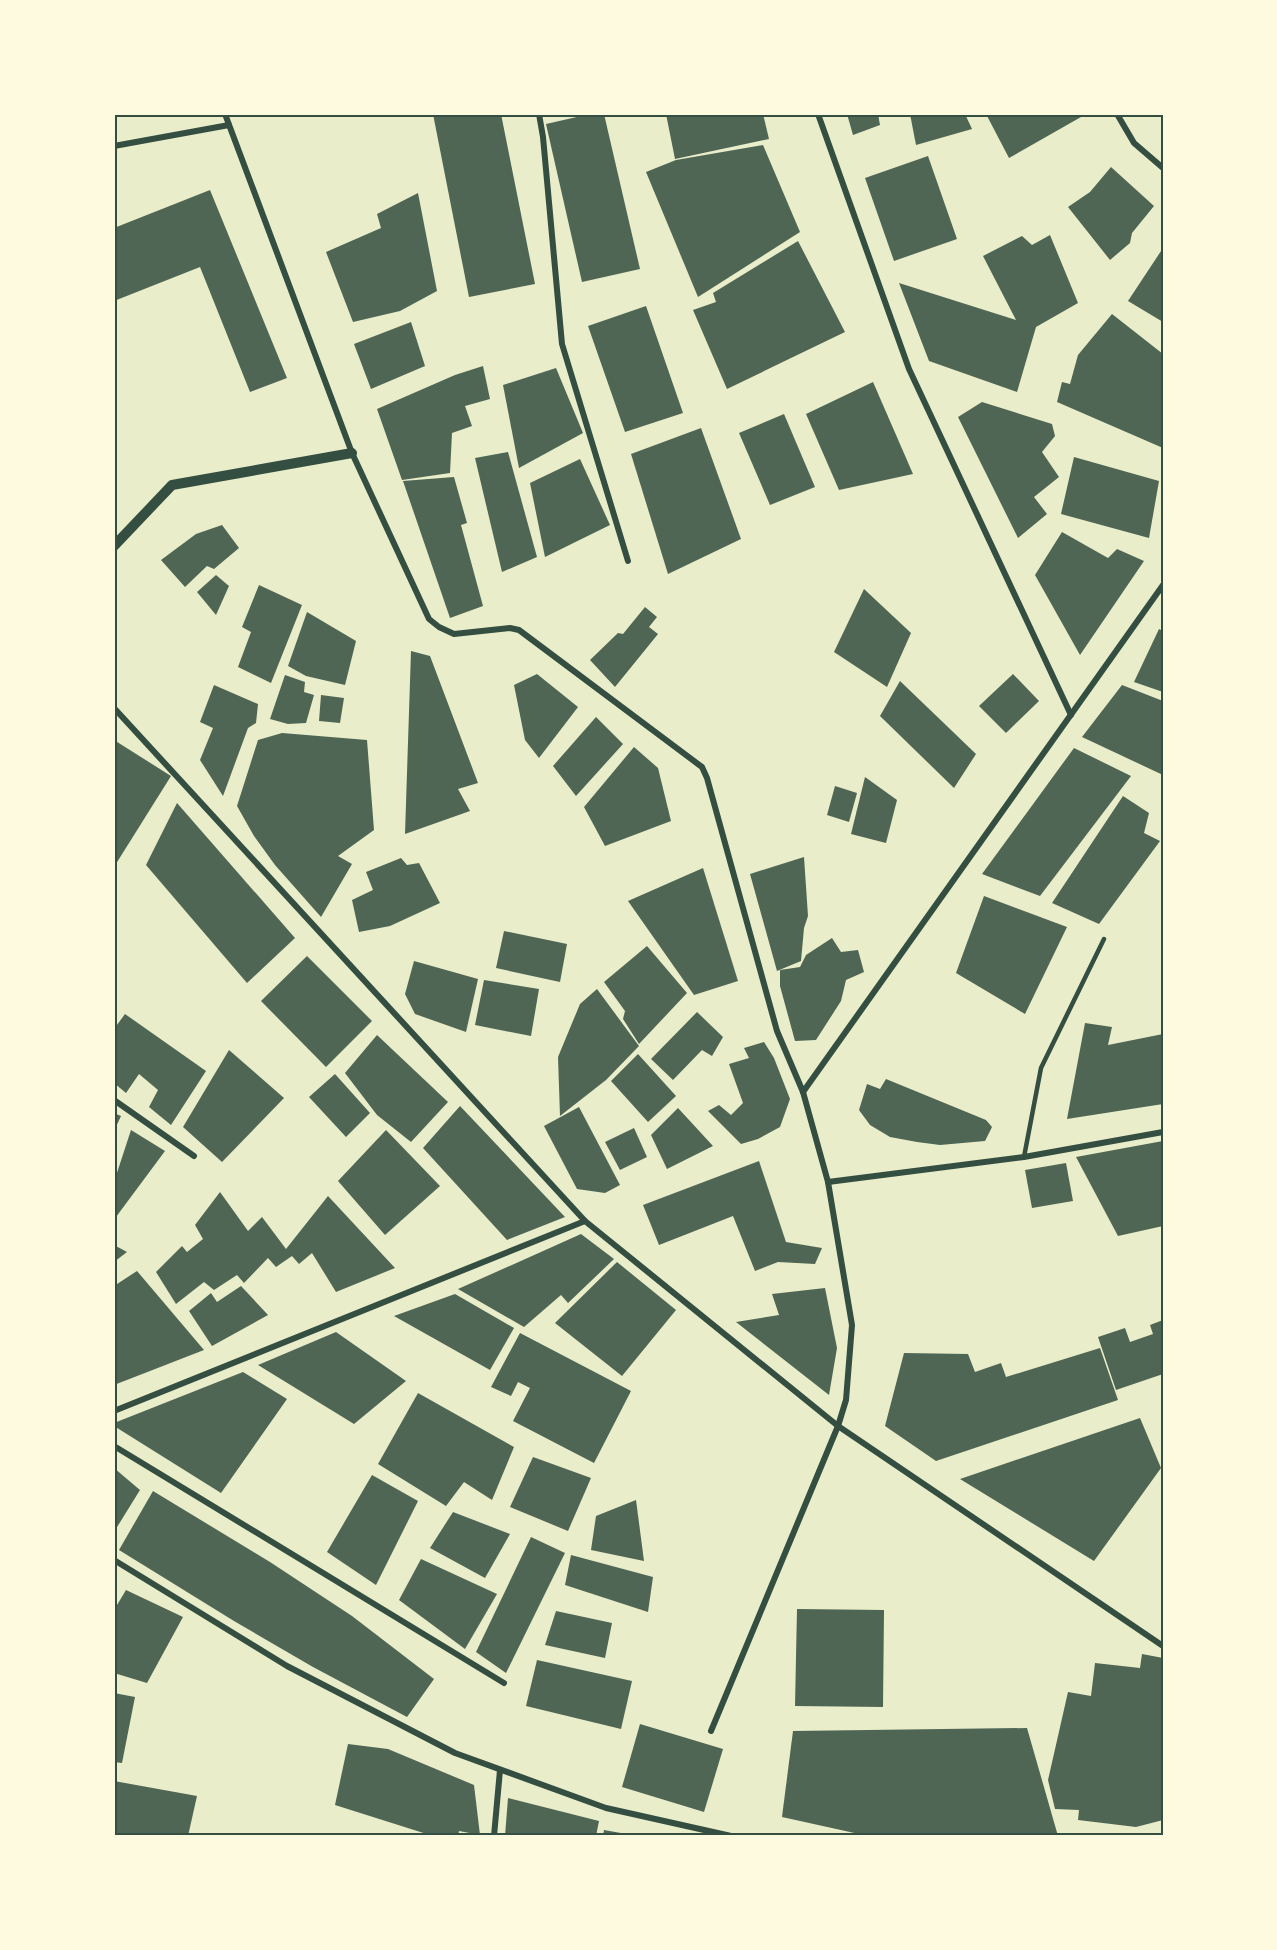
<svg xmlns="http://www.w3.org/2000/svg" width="1277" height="1950" viewBox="0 0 1277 1950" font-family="Karla,sans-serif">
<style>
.building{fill:#4f6655}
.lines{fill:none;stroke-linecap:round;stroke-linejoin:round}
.service{stroke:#344e41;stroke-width:4.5}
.minor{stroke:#344e41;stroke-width:6}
.tertiary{stroke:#344e41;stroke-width:10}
.neatline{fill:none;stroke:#344e41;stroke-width:2}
</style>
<rect width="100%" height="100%" fill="#e9edc9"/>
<g class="building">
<polygon points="433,114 501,114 535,284 469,297"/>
<polygon points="590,114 604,114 640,269 582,282 546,124"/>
<polygon points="666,114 763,114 769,139 675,159"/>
<polygon points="847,114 878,114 880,125 853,135"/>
<polygon points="910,114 965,114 972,129 916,145"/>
<polygon points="986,114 1079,114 1081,117 1009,158"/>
<polygon points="763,145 800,232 698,297 646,172 676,160"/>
<polygon points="928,156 957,239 894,261 865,178"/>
<polygon points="1111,167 1154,206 1132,233 1130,243 1110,260 1068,207 1090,192"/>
<polygon points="210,190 287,378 250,392 200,267 114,301 114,228"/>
<polygon points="418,193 437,291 400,311 353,322 326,252 381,228 377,214"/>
<polygon points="1050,235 1078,303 1036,327 1017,392 929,361 899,283 1016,320 983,256 1022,236 1032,245"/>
<polygon points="798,241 845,332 727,389 693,310 716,302 713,293"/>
<polygon points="1163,248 1163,322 1128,301"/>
<polygon points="646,306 683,413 625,432 588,326"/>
<polygon points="1112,314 1163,354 1163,448 1057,402 1062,382 1070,384 1078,355"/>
<polygon points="411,322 425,366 371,389 354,344"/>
<polygon points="483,366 490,399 465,406 472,426 452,433 450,473 402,480 377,409 455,375"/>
<polygon points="556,368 583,433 519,468 503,385"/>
<polygon points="873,382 913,474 839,490 806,414"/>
<polygon points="982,402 1052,424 1055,436 1042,452 1059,477 1034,497 1047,514 1018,538 958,417"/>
<polygon points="784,414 815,487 770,505 739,433"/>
<polygon points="701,428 741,539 668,574 631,454"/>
<polygon points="508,452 537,557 502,572 475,458"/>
<polygon points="1074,457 1159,481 1149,538 1061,514"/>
<polygon points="580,459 610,525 545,557 530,483"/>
<polygon points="454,477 467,523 461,525 483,606 450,618 403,481"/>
<polygon points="222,525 239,548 214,569 207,566 185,587 161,560 196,534"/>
<polygon points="1062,532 1108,558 1117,549 1144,561 1080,655 1035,575"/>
<polygon points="216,575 229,586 216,615 197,592"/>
<polygon points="259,585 302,605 271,683 238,667 251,632 242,627"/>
<polygon points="864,589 911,633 887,687 834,652"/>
<polygon points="645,607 657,617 649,627 658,634 615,687 590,660 618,633 623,634"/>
<polygon points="307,612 356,641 345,685 306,676 288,666"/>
<polygon points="1159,629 1163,631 1163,692 1134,682"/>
<polygon points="411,651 430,656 478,783 458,789 470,811 405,834"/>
<polygon points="537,674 578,707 539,758 525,740 514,685"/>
<polygon points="1013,674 1039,701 1006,733 979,706"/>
<polygon points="285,675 305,682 304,692 314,695 306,723 288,724 270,719"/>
<polygon points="900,681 976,754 954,788 880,716"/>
<polygon points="214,685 258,704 256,723 248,728 223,796 200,760 213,728 200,722"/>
<polygon points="1122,685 1163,701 1163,775 1082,737"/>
<polygon points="321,695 344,698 340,723 319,721"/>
<polygon points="596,717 623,744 576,796 553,766"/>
<polygon points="282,733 367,740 374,830 338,856 352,864 321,917 275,865 254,836 237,806 258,740"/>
<polygon points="114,740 171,776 114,867"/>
<polygon points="634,747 658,768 671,821 605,846 584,807"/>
<polygon points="1074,748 1131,776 1040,896 982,874"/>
<polygon points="865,777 897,800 886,843 851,834"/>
<polygon points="835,786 857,793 849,822 827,815"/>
<polygon points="1123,796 1149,813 1144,833 1160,841 1099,924 1052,903"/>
<polygon points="177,803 295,938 247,983 146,865"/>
<polygon points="804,857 808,916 804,928 801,961 777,971 750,874"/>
<polygon points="401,858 407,865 419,863 440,903 390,926 359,932 352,900 373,890 366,872"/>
<polygon points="703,868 738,981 694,995 628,901"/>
<polygon points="984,896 1067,927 1025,1014 956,973"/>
<polygon points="504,931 567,944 560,982 496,968"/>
<polygon points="832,938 841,952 858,950 864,972 846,980 841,1001 816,1040 795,1041 780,986 780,970 800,967 806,955"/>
<polygon points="647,946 687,993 639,1044 623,1019 625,1011 604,982"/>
<polygon points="307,956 372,1021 326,1067 261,1001"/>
<polygon points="414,961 478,979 466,1032 415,1014 405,994"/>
<polygon points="484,980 539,989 531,1036 475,1025"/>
<polygon points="597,989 639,1046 606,1080 560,1116 558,1057 580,1004"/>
<polygon points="697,1012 723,1037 712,1056 702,1050 673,1080 651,1059"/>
<polygon points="125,1014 206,1071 171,1125 149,1107 158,1090 139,1074 126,1093 114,1083 114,1029"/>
<polygon points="1085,1023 1112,1027 1108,1045 1163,1034 1163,1104 1067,1119"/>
<polygon points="377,1035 448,1102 411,1142 377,1115 345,1073"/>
<polygon points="764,1042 774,1058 790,1099 780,1127 758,1139 741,1144 708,1111 719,1105 731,1115 743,1103 729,1064 749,1058 744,1048"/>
<polygon points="229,1050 284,1098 222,1162 183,1127"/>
<polygon points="638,1054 676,1096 648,1122 611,1081"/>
<polygon points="335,1074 370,1113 346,1137 309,1097"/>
<polygon points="886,1079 986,1120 992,1127 985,1141 940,1145 917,1142 890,1137 870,1125 859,1110 867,1084 880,1089"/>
<polygon points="460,1106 565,1217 507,1240 423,1148"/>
<polygon points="579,1107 620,1185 605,1193 577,1189 544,1126"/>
<polygon points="678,1108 713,1146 667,1169 651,1135"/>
<polygon points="114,1113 121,1116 114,1131"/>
<polygon points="634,1128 647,1157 620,1170 605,1142"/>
<polygon points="131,1130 165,1151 116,1217 114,1217 114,1182"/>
<polygon points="386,1130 440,1186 385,1235 338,1181"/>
<polygon points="1163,1141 1163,1226 1118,1236 1076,1157"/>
<polygon points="759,1161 786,1242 822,1248 815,1264 778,1262 755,1271 733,1216 659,1245 643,1205"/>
<polygon points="1066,1163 1073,1201 1032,1208 1025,1170"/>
<polygon points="220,1192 248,1231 262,1217 286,1249 328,1196 395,1268 336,1292 312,1253 299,1264 292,1256 276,1267 268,1258 244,1283 237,1275 214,1290 204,1282 176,1304 156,1272 182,1246 187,1252 203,1239 195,1225"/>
<polygon points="581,1234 614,1259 568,1303 561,1295 524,1327 458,1289"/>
<polygon points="114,1245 127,1252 114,1262"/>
<polygon points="617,1262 676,1310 622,1376 555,1323"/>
<polygon points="137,1271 204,1350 114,1385 114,1286"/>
<polygon points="241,1286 268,1315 212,1346 189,1311 211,1293 217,1302"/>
<polygon points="825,1288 837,1348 829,1395 736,1322 779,1315 772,1294"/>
<polygon points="455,1294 514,1328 490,1370 394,1316"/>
<polygon points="1163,1320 1163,1374 1116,1390 1098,1337 1125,1328 1130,1342 1153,1334 1150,1325"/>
<polygon points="336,1332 406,1381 354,1424 258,1365"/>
<polygon points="520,1333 631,1391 594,1463 513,1421 530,1388 518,1382 511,1396 491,1387"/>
<polygon points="1100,1348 1118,1400 936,1461 885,1426 904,1353 968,1354 975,1372 1001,1363 1006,1377"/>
<polygon points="243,1372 287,1399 221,1493 114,1426 114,1423"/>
<polygon points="418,1393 514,1447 492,1500 464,1482 446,1506 378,1464"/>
<polygon points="1140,1418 1161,1468 1094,1561 960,1479"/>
<polygon points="533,1457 591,1478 568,1531 510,1507"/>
<polygon points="114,1468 140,1490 114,1532"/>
<polygon points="372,1475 418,1501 376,1585 327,1552"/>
<polygon points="153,1491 270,1562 352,1616 434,1679 407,1717 313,1667 234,1621 119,1550"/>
<polygon points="636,1500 644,1561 591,1550 596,1516"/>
<polygon points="453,1512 510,1534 485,1578 430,1548"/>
<polygon points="531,1537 565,1553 506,1673 476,1652"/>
<polygon points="571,1555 653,1577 648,1612 565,1585"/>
<polygon points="421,1559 497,1594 465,1649 399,1600"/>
<polygon points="126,1590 183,1617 147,1683 114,1673 114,1610"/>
<polygon points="797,1609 884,1610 883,1707 795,1706"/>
<polygon points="556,1611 612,1623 605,1658 545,1645"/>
<polygon points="1142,1654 1163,1658 1163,1820 1136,1827 1078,1820 1079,1810 1055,1809 1048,1780 1068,1692 1091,1696 1095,1663 1140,1668"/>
<polygon points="537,1660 632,1681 621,1729 526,1706"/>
<polygon points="114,1693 135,1697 122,1763 114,1762"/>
<polygon points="640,1724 723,1749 704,1812 622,1787"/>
<polygon points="1027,1728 1058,1836 868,1836 782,1817 793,1731"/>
<polygon points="348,1744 388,1749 474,1785 480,1835 459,1831 458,1836 433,1836 335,1805"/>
<polygon points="114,1781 197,1796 188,1836 114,1836"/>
<polygon points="508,1798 599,1821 596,1836 505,1836"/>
<polygon points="604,1830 632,1835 632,1836 603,1836"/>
</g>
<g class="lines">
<polyline class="service" points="1024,1157 1041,1068 1104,939"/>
<g class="minor">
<polyline points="225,114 352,453 429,619 439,627 454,634 510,628 519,630 702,767 707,778 777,1031 803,1092 828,1182 852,1325 846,1400 838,1426 711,1731"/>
<polyline points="539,114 543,137 562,344 628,561"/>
<polyline points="818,114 909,369 1071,715"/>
<polyline points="1117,114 1134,143 1163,168"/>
<polyline points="114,146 229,125"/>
<polyline points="114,708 585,1221 838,1426 1163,1646"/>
<polyline points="803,1092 1163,585"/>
<polyline points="114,1100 194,1156"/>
<polyline points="828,1182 1024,1157 1163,1132"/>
<polyline points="114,1411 585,1221"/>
<polyline points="114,1446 504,1683"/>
<polyline points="114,1560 287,1666 455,1753 606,1808 731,1836"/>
<polyline points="494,1836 500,1770"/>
</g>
<polyline class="tertiary" points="114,546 172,485 352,453"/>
</g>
<rect width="1277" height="1950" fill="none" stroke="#fefae0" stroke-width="231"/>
<rect x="116" y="116" width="1046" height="1718" class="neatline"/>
</svg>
